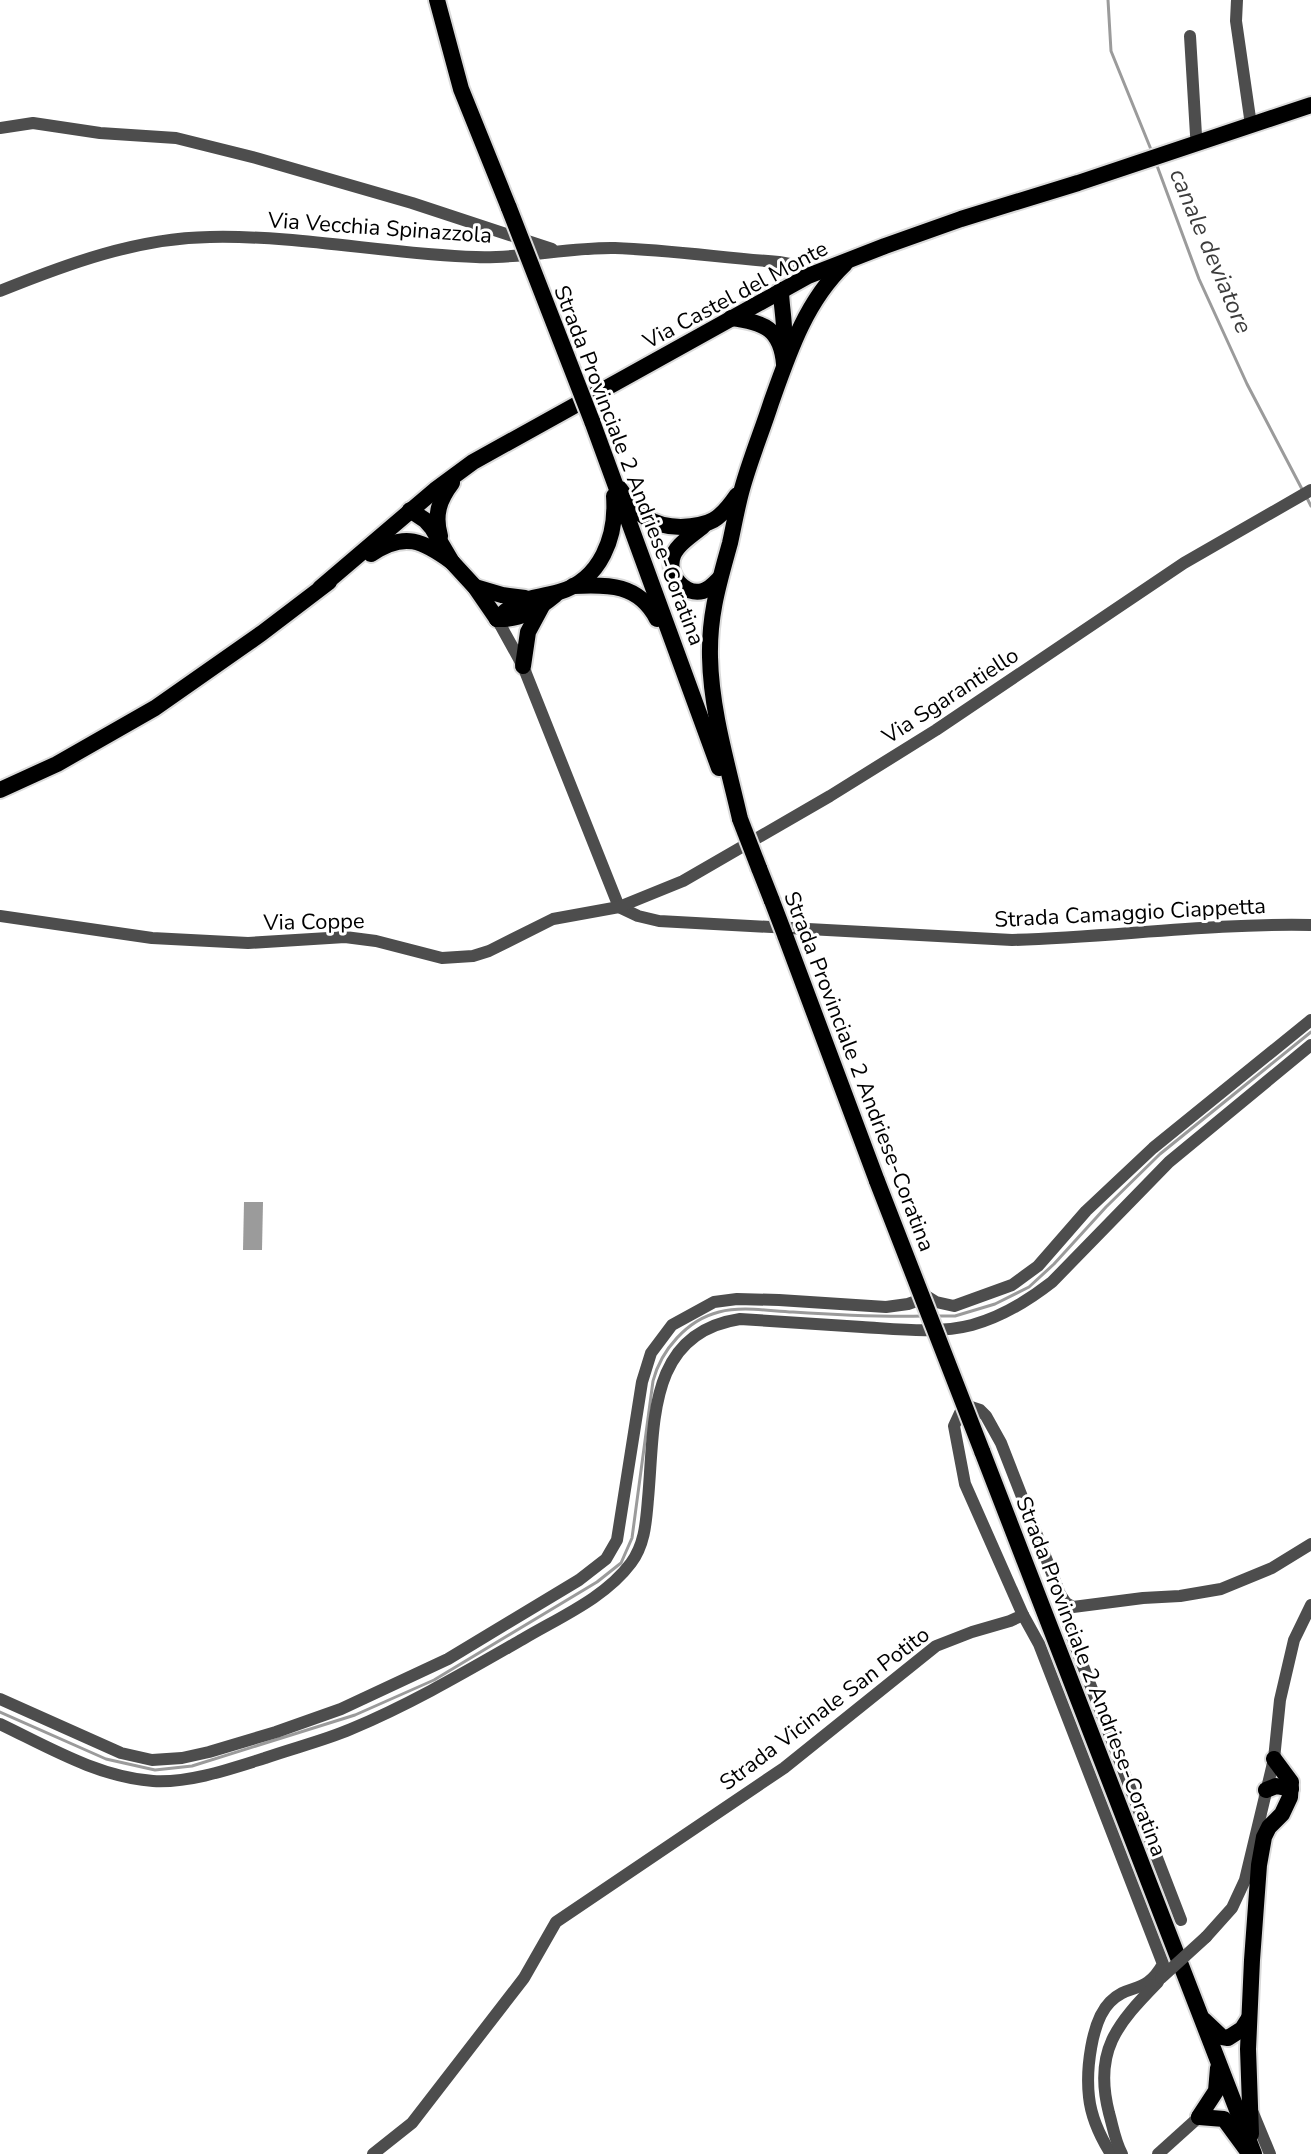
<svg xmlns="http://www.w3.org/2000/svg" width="1311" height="2154" viewBox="0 0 1311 2154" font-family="'Nunito Sans',sans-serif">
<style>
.water{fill:#9b9b9b}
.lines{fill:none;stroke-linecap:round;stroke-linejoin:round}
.stream{stroke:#9b9b9b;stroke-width:3}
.major-casing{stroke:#dbdbdb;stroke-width:20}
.minor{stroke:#4d4d4d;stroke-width:12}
.major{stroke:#000;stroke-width:16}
.major-bridge-casing{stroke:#dbdbdb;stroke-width:20;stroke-linecap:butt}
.minor-bridge{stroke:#4d4d4d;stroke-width:12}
.major-bridge{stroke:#000;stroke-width:16}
.labels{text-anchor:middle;stroke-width:6;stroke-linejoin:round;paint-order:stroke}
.street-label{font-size:22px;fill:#000;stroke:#fff}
.water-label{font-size:24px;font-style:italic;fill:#3c3c3c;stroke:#fff}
</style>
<rect width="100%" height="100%" fill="#fff"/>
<polygon class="water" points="244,1202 263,1202 262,1250 243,1250"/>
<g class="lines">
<g class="stream">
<polyline points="1108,0 1111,51 1152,152"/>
<polyline points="1156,163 1199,279 1247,384 1303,491"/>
<polyline points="1307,498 1311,506"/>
<polyline points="935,1316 955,1316 995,1304 1029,1287 1054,1264 1106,1207 1160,1154 1311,1032"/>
<path d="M0 1712 106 1759 155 1770 192 1766 355 1715 434 1680 597 1582 621 1563 632 1538 653 1381C661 1350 687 1320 719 1312 742 1306 769 1311 793 1312 837 1315 880 1317 924 1316"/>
</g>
<defs>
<g id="major">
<polyline points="437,0 461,89 509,208"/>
<path d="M781 290C781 308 787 330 783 348"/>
<path d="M731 318C764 322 781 329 784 364"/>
<polyline points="592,421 719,768"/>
<path d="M620 489C627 499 635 511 645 517 657 525 668 527 681 527 710 526 720 520 737 495"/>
<polyline points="410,510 425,520 432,528 452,562 475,587 497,619"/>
<path d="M703 526C693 535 675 545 672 559 668 576 685 596 703 591 710 589 714 584 719 579"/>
<path d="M440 536C434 515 439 500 452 483"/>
<path d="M371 554C405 531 423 541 452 562"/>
<path d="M573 586C608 584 639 584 657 619"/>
<polyline points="475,587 502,595 525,598"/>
<polyline points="320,588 435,490 473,462 808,276 885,246 961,219 1078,183 1311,105"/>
<path d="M497 619C520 596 530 600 559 592 601 580 617 536 614 496"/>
<path d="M497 619C520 620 537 610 555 595"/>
<polyline points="523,666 528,632 542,606"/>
<polyline points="0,790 57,764 155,708 262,633 329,582"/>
<path d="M740 819C728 766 711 711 710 657 709 614 719 583 730 543 734 525 737 507 742 489 750 460 762 431 771 403 789 352 806 301 845 264"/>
<polyline points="759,868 772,901"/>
<polyline points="785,935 877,1181"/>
<polyline points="982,1451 1254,2154"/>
<polyline points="1266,1790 1276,1786 1291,1789"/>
<polyline points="1204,2020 1222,2037 1228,2038 1242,2029 1249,2018"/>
<polyline points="1199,2117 1224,2119 1246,2149"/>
<polyline points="1199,2117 1216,2091 1218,2068"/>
<polyline points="1251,2134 1248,2049 1252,1960 1259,1865 1264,1837 1269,1827 1282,1814 1290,1797 1291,1782 1274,1759"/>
</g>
</defs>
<use href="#major" class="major-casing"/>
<g class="minor">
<polyline points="1237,0 1236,21 1251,125"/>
<polyline points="1190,36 1196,135 1198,143"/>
<polyline points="0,128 33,123 100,133 176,138 256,158 412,203 552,249"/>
<path d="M0 291C67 264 137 238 210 237 299 235 387 254 476 257 523 259 569 247 615 248 670 250 724 258 779 262L795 265 808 276"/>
<polyline points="497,619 523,666 619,907"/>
<path d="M619 907 638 916 659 921 1012 940C1112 937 1211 923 1311 925"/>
<polyline points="0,916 152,938 248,943 345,937 376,941 442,958 473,956 489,951 553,919 619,907 683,881 830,796 936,730 1184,563 1311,490"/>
<polyline points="1066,1603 1064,1612 1073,1640 1181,1920"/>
<path d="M1023 1615 1039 1644 1163 1964C1145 1996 1130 1982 1110 2002 1091 2021 1086 2071 1089 2097 1091 2116 1101 2138 1111 2154"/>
<polyline points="0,1699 121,1753 152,1760 182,1758 209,1752 276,1732 341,1709 448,1659 579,1580 606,1559 617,1540 642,1382 651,1353 672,1325 714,1302 737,1299 779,1300 886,1307 908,1304 928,1297 936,1302 954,1306 1012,1285 1038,1266 1086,1211 1153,1148 1311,1020"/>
<path d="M0 1724C48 1747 98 1777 153 1781 190 1783 230 1769 265 1758 293 1748 323 1741 351 1729 411 1704 467 1671 523 1639 560 1617 605 1598 631 1563 645 1544 646 1522 648 1499 655 1426 646 1333 740 1319 780 1322 821 1324 862 1327 897 1329 938 1334 972 1325 1001 1317 1029 1300 1052 1282L1169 1162 1311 1045"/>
<polyline points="1206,1937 1232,1908 1245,1880 1274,1759 1280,1700 1294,1640 1311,1605"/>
<polyline points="1253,2113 1270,2154"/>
<polyline points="373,2154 412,2123 524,1978 556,1922 784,1768 936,1646 972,1632 1010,1621 1023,1615 965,1484 954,1426 960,1413 971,1407 980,1410 986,1416 1001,1443 1060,1594 1066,1603 1073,1607 1143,1598 1180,1596 1221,1589 1272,1568 1311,1544"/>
<path d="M1122 2154C1115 2141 1113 2127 1109 2113 1093 2051 1117 2024 1158 1982"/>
<polyline points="1158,2154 1199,2117"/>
</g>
<use href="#major" class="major"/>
<defs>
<g id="major-bridge">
<polyline points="509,208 592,421"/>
<polyline points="740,819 759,868"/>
<polyline points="772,901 785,935"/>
<polyline points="877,1181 982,1451"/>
</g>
</defs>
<use href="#major-bridge" class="major-bridge-casing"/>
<polyline class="minor-bridge" points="1161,1978 1206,1937"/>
<use href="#major-bridge" class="major-bridge"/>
</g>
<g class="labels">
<g class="street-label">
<text transform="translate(380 227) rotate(4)" y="8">Via Vecchia Spinazzola</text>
<text transform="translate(735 294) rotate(-28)" y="8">Via Castel del Monte</text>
<text transform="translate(630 465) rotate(69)" y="8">Strada Provinciale 2 Andriese-Coratina</text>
<text transform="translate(950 695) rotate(-33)" y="8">Via Sgarantiello</text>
<text transform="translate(1130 912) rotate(-3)" y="8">Strada Camaggio Ciappetta</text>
<text transform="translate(314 921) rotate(-1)" y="8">Via Coppe</text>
<text transform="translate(860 1071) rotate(69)" y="8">Strada Provinciale 2 Andriese-Coratina</text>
<text transform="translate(1092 1676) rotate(69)" y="8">Strada Provinciale 2 Andriese-Coratina</text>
<text transform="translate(824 1708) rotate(-37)" y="8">Strada Vicinale San Potito</text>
</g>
<g class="water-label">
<text transform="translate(1211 251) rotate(67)" y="8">canale deviatore</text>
</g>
</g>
</svg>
